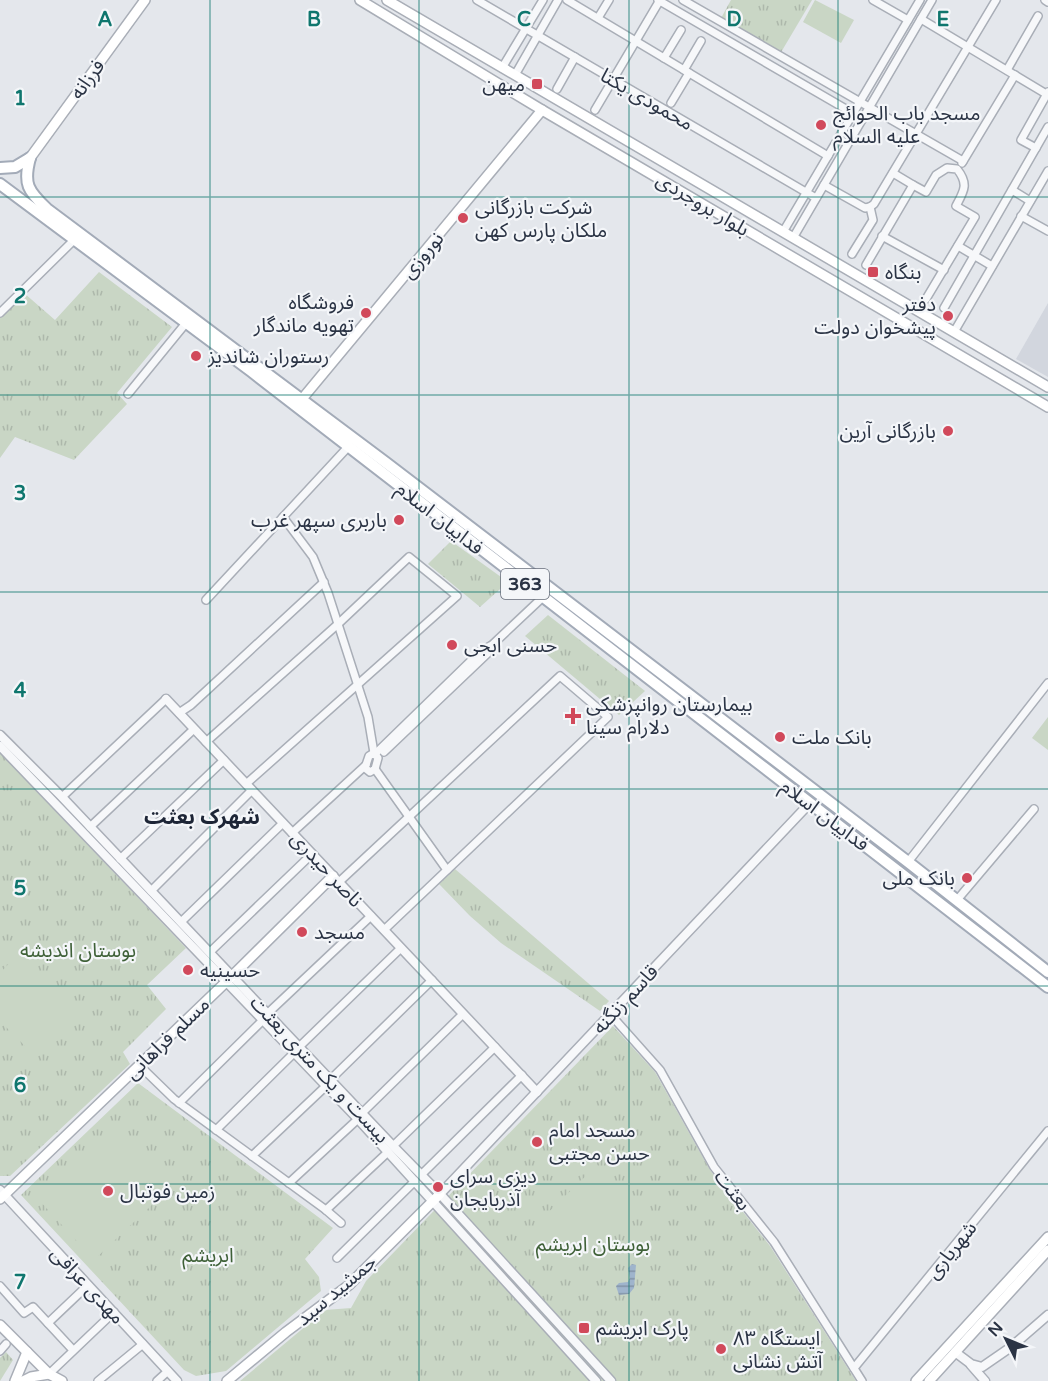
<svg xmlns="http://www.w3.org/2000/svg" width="1048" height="1381" viewBox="0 0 1048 1381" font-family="'Varela Round','Noto Sans Arabic',sans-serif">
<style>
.built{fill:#d2d6de}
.grass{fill:url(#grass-tufts)}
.pitch{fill:#c9d6c5}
.water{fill:url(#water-rules)}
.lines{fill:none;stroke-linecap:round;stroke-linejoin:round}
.minor-casing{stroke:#a9aeb7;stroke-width:10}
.tertiary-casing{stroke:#a9aeb7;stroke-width:11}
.secondary-casing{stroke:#a9aeb7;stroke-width:12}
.primary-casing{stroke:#a3abb8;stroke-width:14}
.minor{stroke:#f7f8fa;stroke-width:7}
.tertiary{stroke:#f7f8fa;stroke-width:8}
.secondary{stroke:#fff;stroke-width:9}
.primary{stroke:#fff;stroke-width:10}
.grid{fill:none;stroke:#0f766e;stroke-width:1.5;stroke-opacity:0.55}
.poi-dot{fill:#d1495b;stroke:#f4f6f9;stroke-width:2}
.labels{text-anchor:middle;stroke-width:4.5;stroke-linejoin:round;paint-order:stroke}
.shield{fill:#f4f6f9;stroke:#676e7b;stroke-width:1.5}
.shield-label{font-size:18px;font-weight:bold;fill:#2b3445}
.street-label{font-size:20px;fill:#2b3445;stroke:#f4f6f9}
.poi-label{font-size:20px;fill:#2b3445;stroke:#f4f6f9;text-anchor:start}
.park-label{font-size:20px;fill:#3f6138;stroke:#f4f6f9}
.neighbourhood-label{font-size:21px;font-weight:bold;fill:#1d2536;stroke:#f4f6f9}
.grid-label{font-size:20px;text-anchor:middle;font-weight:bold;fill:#0f766e;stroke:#f4f6f9;stroke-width:4.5;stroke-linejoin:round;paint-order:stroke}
</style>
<defs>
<pattern id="grass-tufts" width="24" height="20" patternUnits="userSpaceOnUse" patternTransform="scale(1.5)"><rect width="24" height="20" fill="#c9d6c5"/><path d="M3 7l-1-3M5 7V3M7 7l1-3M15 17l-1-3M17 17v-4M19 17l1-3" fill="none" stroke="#adb8ab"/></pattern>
<pattern id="water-rules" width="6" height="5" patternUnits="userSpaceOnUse" patternTransform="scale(1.5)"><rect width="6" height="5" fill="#9fb4cc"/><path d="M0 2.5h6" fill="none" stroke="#8293a7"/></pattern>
</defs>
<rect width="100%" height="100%" fill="#e4e7ec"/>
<polygon class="built" points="1048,303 1048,377 1016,359"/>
<g class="grass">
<polygon points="731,0 812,0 780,54 720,20"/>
<polygon points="99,272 172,327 117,393 127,404 74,460 15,437 0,458 0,318 24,293 55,320"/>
<polygon points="451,541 508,582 480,607 428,564"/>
<polygon points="548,615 645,691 619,715 525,636"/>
<polygon points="0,753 186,948 147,985 166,1009 123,1052 130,1064 10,1176 0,1176"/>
<polygon points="455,869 609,1001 600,1011 501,943 470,916 439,884"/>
<polygon points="613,1026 655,1072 710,1170 770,1246 856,1381 240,1381 325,1310 351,1308 366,1281"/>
<polygon points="138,1083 333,1228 305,1259 319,1277 321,1291 226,1371 196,1376 184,1370 21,1195"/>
<polygon points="6,1352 13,1360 0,1381 0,1358"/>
</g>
<g class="pitch">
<polygon points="815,0 854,20 841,43 803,22"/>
<polygon points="1048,717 1048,750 1032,738"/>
<polygon points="16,956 78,1016 36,1057 0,1021 0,973"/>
<polygon points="116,1127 177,1181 94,1260 39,1200"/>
<polygon points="597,1165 639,1209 571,1275 529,1231"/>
</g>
<polygon class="water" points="632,1264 636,1265 634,1288 629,1294 619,1295 616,1286 619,1283 628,1282 630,1278 628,1268"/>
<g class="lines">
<defs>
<g id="minor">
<polyline points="477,0 816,198"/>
<polyline points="567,0 828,156"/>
<polyline points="658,0 863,119"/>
<polyline points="683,0 963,161"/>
<polyline points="873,0 908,20"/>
<polyline points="1045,0 1048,2"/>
<polyline points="598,18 609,0"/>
<polyline points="921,19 1048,95"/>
<polyline points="664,58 681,30"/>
<polyline points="502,68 543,0"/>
<polyline points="684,70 701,41"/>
<polyline points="1007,70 1038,16"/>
<polyline points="515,75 558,0"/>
<polyline points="557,89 575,57"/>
<polyline points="671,103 689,73"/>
<polyline points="595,110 660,0"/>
<polyline points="1036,148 1021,140 1048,92"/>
<polyline points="962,163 1015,75"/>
<polyline points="893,173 913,185"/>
<polyline points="824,185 865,208 870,207"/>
<polyline points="1012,190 1030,201"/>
<polyline points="870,207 874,204 996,0"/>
<polyline points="1021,216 1048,231"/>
<polyline points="783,232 920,0"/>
<polyline points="882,236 944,270"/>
<polyline points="793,238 932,0"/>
<polyline points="958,246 992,266"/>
<polyline points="852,254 873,220 870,207"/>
<path d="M866 265 913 185 926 192 936 175 947 168 957 169C969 184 964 191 956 206L975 217 926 299"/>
<polyline points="944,308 1048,127"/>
<polyline points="0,313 74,240"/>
<polyline points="954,332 1048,171"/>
<polyline points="128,394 186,323"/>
<polyline points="283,517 313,557 328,593 368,717 374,753"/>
<polyline points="206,600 348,447"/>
<polyline points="179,713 191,705 324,582"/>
<polyline points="206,742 338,624 409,557 457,596 246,784"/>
<polyline points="384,752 487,654 490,646"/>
<polygon points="374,753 378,758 375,769 370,772 365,768 369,756"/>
<polyline points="375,754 482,650 491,646 543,597"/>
<polyline points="375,769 447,870"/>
<polyline points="62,797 166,699"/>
<polyline points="90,827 194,729"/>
<polyline points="292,833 366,765"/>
<polyline points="120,859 224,760"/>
<polyline points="908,862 1048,683"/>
<polyline points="339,882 560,676 608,717 384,930"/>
<polyline points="151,891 252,790"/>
<polyline points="957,900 1034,809"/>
<polyline points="181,922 283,823"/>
<polyline points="210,952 312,854"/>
<polyline points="267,1014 371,916"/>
<polyline points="610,1014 660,1070 714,1167 774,1242 862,1381"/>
<polyline points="299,1047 401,948"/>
<polyline points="139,1065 174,1099 326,1210 341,1223"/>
<polyline points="331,1079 432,980"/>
<polyline points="179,1103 263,1020"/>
<polyline points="362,1113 463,1014"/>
<polyline points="216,1130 294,1053"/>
<polyline points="393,1146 495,1047"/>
<polyline points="252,1156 326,1086"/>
<polyline points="422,1174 522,1075"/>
<polyline points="289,1183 358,1119"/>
<polyline points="326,1210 388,1152"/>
<polyline points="337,1258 415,1181"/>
<polyline points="0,1286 24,1313 33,1307 73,1350"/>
<polyline points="48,1323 88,1285"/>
<polyline points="0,1351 6,1344"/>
<polyline points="854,1368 1048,1131"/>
<polyline points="49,1374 114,1312"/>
<polyline points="98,1381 143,1344"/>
<polyline points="157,1381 168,1371"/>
</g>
<g id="tertiary">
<polyline points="166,699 537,1092"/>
<polyline points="0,735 62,797 393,1146 440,1194 611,1381"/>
<polyline points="0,746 358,1119 596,1381"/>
<polyline points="0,1190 177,1381"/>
<polyline points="440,1194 809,804"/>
<polyline points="955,1352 971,1364 982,1367 1011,1347 1048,1315"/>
<polyline points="971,1365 985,1381"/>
</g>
<g id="secondary">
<polyline points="360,0 542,110 1048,407"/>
<polyline points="387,0 1048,387"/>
<polyline points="30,158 145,0"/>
<polyline points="302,399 542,110"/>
<polyline points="0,1199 226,982 333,876"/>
<polyline points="0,1325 49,1374 62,1381"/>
<polyline points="15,1381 27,1352"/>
<polyline points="23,1381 31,1377 49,1374"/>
<polyline points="227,1381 286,1332 349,1285 440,1194"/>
<polyline points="916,1381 1048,1237"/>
<polyline points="929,1381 1048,1250"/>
</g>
<g id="primary">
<path d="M30 158C23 184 28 191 47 209L385 462 908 862 1048 972"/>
<polyline points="0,168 15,167 30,158"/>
<polyline points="0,184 251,371 1048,987"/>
</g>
</defs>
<use href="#minor" class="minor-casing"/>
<use href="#tertiary" class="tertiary-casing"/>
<use href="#secondary" class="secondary-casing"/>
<use href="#primary" class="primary-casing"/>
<use href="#minor" class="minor"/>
<use href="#tertiary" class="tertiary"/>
<use href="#secondary" class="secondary"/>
<use href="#primary" class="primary"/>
</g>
<path class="grid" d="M210 0V1381M419 0V1381M629 0V1381M838 0V1381M0 197H1048M0 395H1048M0 592H1048M0 789H1048M0 986H1048M0 1184H1048"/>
<g class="poi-dot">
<rect x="531" y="78" width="12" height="12" rx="3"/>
<circle cx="821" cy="125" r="6"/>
<circle cx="463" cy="218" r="6"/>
<rect x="867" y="266" width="12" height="12" rx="3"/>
<circle cx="366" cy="313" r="6"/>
<circle cx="948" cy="316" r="6"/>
<circle cx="196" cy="356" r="6"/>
<circle cx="948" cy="431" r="6"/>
<circle cx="399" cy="520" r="6"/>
<circle cx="452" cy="645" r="6"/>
<path d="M570 707h6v6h6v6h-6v6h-6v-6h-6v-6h6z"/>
<circle cx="780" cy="737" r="6"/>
<circle cx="967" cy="878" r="6"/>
<circle cx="302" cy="932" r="6"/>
<circle cx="188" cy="970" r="6"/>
<circle cx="537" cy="1142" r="6"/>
<circle cx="438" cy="1187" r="6"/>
<circle cx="108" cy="1191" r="6"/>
<rect x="578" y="1322" width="12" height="12" rx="3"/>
<circle cx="721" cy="1349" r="6"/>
</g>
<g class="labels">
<rect class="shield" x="501" y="569" width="48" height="30" rx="4.5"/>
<g class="shield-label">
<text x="525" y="590">363</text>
</g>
<g class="street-label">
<text transform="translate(87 79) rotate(-54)" y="7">فرزانه</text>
<text transform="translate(647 99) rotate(30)" y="7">محمودی یکتا</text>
<text transform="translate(703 204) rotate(31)" y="7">بلوار بروجردی</text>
<text transform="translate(422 255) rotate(-50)" y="7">نوروزی</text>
<text transform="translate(440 518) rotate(38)" y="7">فداییان اسلام</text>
<text transform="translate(825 815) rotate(37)" y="7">فداییان اسلام</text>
<text transform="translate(327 869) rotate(47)" y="7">ناصر حیدری</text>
<text transform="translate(625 999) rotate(-47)" y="7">قاسم زنگنه</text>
<text transform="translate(167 1038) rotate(-44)" y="7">مسلم فراهانی</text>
<text transform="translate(320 1069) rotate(47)" y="7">بیست و یک متری بعثت</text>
<text transform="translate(733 1190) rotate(52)" y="7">بعثت</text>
<text transform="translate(951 1250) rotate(-51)" y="7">شهریاری</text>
<text transform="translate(88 1285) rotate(47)" y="7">مهدی عراقی</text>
<text transform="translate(336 1290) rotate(-40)" y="7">جمشید سید</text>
</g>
<g class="poi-label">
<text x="525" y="91" text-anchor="end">میهن</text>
<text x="833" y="120">مسجد باب الحوائج<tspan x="833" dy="23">علیه السلام</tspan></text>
<text x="475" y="214">شرکت بازرگانی<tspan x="475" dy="23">ملکان پارس کهن</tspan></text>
<text x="885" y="279">بنگاه</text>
<text x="354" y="309" text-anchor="end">فروشگاه<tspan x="354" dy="23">تهویه ماندگار</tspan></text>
<text x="936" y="311" text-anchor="end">دفتر<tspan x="936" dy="23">پیشخوان دولت</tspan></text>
<text x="208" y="363">رستوران شاندیز</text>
<text x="936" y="438" text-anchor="end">بازرگانی آرین</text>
<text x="387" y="527" text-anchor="end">باربری سپهر غرب</text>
<text x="464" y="652">حسنی ابجی</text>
<text x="586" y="711">بیمارستان روانپزشکی<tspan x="586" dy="23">دلارام سینا</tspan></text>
<text x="792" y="744">بانک ملت</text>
<text x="955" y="885" text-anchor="end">بانک ملی</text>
<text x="314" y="939">مسجد</text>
<text x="200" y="977">حسینیه</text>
<text x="549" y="1137">مسجد امام<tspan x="549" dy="23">حسن مجتبی</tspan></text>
<text x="450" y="1183">دیزی سرای<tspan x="450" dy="23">آذربایجان</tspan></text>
<text x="120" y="1198">زمین فوتبال</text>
<text x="596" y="1335">پارک ابریشم</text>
<text x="733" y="1345">ایستگاه ۸۳<tspan x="733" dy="23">آتش نشانی</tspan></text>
</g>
<g class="park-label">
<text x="78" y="957">بوستان اندیشه</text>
<text x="593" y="1251">بوستان ابریشم</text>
<text x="208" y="1262">ابریشم</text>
</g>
<g class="neighbourhood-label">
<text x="202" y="824">شهرک بعثت</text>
</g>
</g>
<g class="grid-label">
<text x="105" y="26">A</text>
<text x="314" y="26">B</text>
<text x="524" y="26">C</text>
<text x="734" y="26">D</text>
<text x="943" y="26">E</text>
<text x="20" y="105">1</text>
<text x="20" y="303">2</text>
<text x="20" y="500">3</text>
<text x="20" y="697">4</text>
<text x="20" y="895">5</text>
<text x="20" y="1092">6</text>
<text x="20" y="1289">7</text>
</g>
<g transform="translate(1006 1339) rotate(313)" stroke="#f4f6f9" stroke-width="4.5" paint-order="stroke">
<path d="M0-4.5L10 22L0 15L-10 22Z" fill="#2b3445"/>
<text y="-9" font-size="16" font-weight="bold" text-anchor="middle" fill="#2b3445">N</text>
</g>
</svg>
